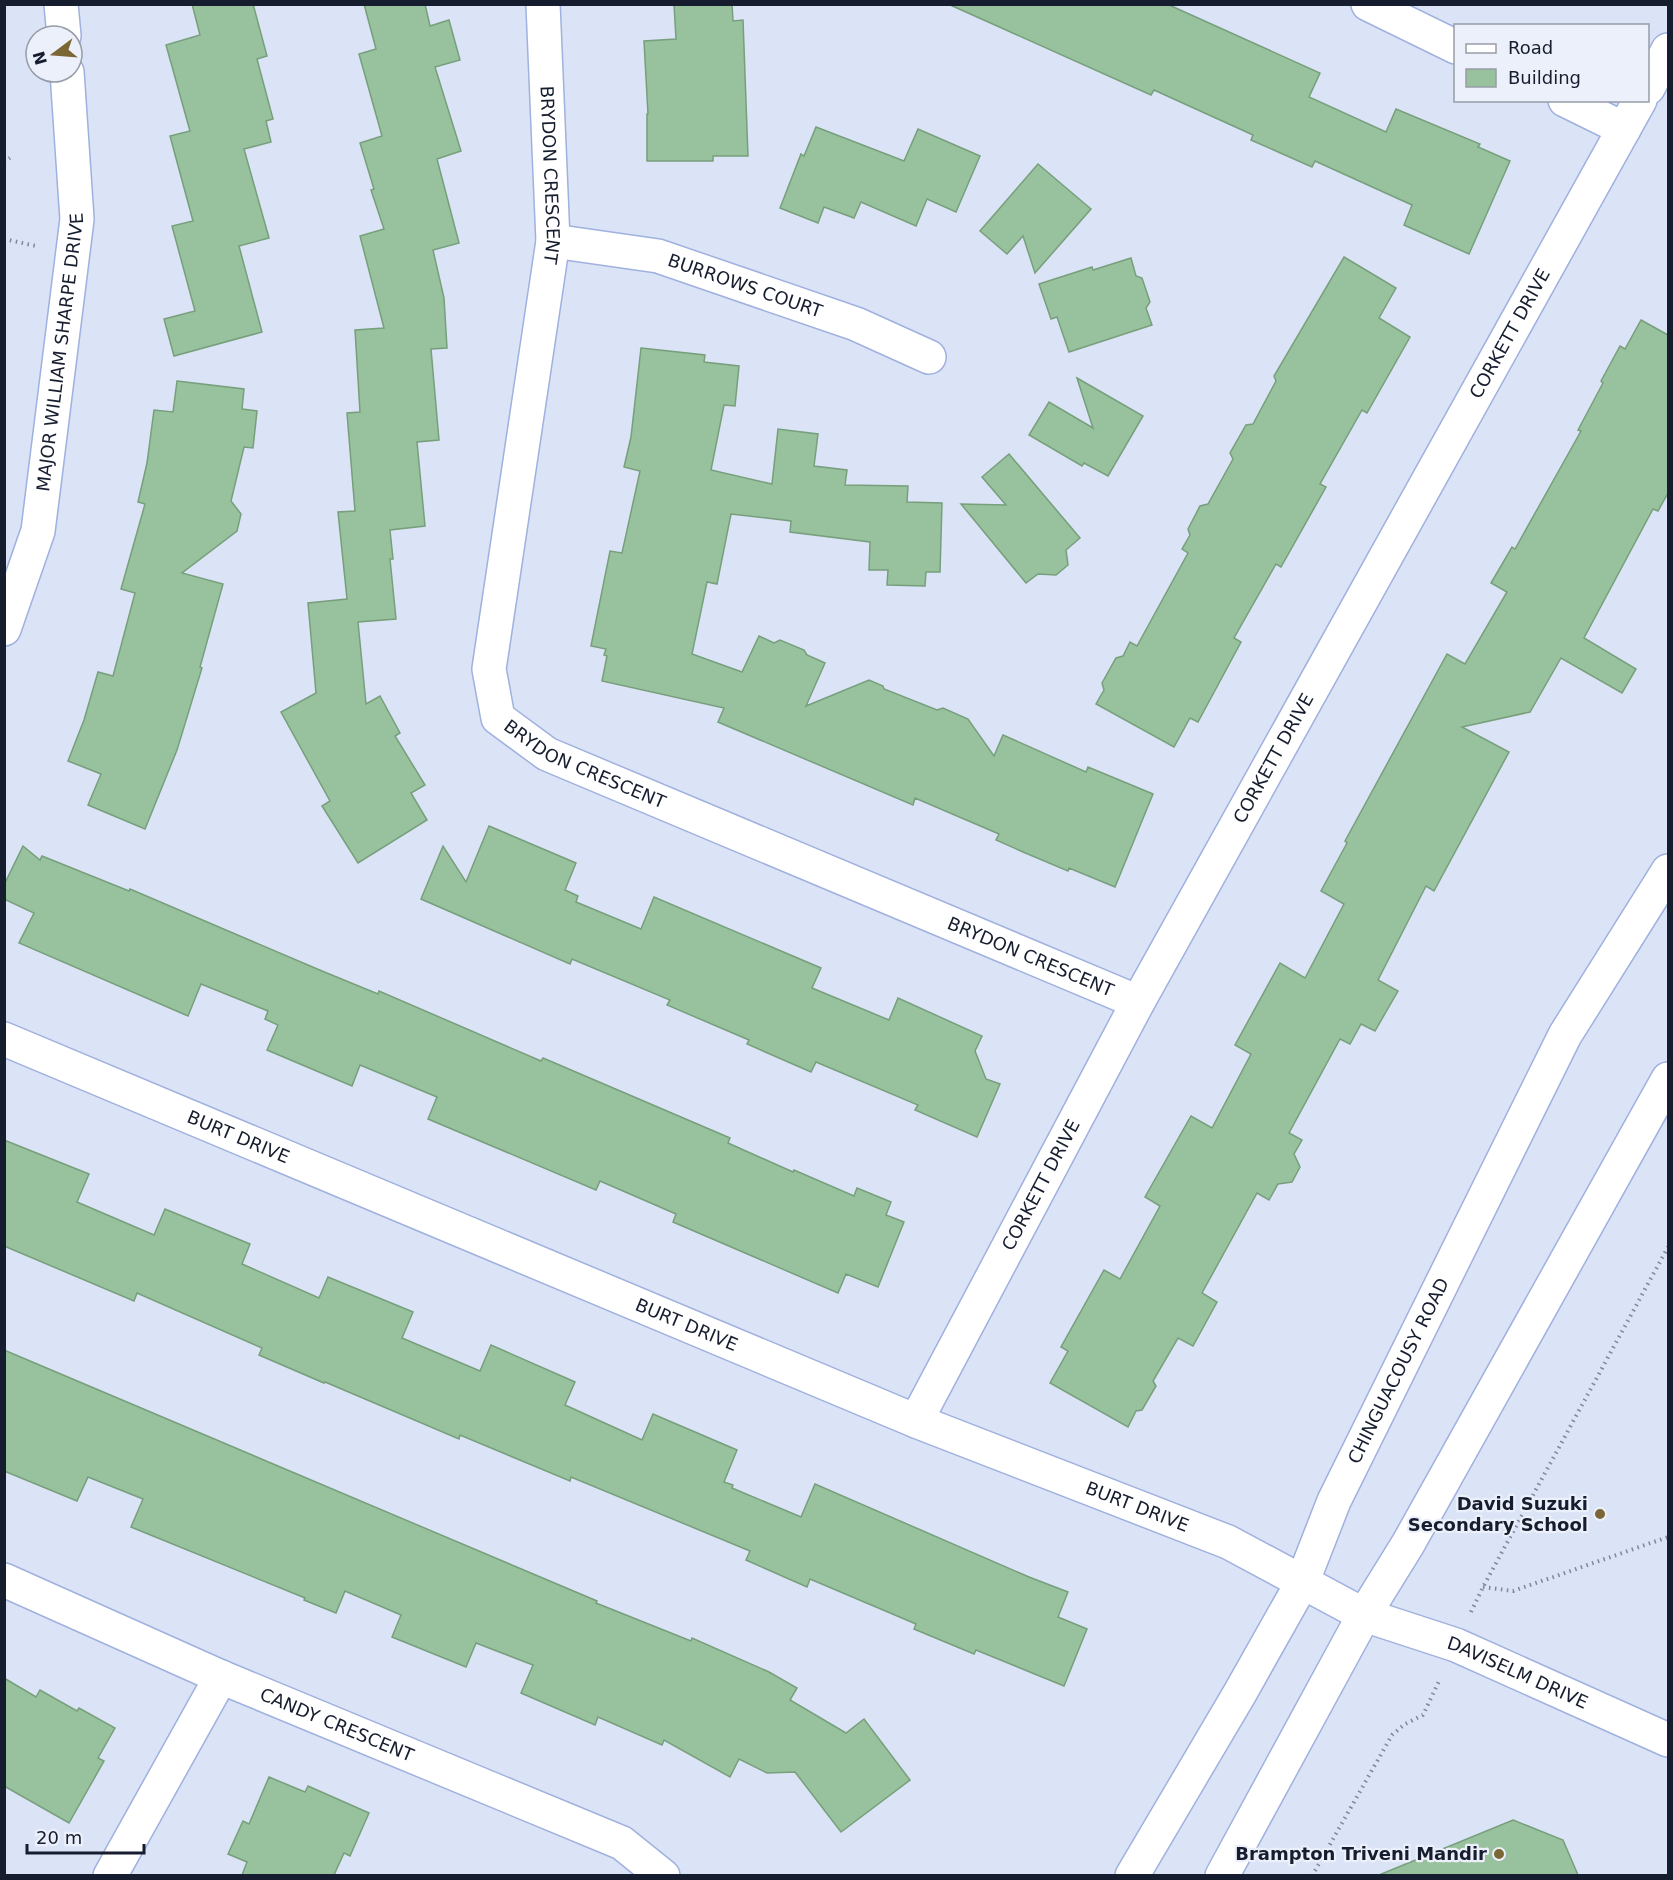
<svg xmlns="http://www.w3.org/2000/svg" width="1673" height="1880" viewBox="0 0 1673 1880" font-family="'DejaVu Sans',sans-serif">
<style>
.building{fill:#98c19d;stroke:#779f7c;stroke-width:1.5}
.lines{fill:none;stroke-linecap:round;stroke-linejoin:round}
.minor-casing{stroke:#9fb1de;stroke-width:36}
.major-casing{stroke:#9fb1de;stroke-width:36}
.path{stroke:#7f8799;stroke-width:4;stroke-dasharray:1.5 4.5;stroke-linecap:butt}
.minor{stroke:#fff;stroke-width:33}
.major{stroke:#fff;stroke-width:33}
.poi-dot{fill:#7b6736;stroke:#ecf0fa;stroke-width:2}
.labels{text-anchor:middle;stroke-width:4.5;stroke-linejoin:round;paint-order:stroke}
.street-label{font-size:18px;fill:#161d2e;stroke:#ecf0fa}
.poi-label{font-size:18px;font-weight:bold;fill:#161d2e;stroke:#ecf0fa;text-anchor:end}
</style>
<rect width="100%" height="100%" fill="#dbe3f6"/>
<g class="building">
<polygon points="192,4 253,4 267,56 257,59 273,119 266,121 271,142 244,149 269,238 239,246 262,332 174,356 164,319 195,311 172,226 193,221 170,136 190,131 166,45 200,35"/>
<polygon points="364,4 425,4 430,26 449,20 460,60 435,67 461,151 437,159 459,243 433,250 444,298 447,348 431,349 439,440 417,442 425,526 390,530 393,559 390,559 396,619 358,622 366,704 380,696 400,733 395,736 425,785 411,793 427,820 358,863 322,806 330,801 281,712 316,693 308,603 347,599 338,512 355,511 347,413 360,412 355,330 384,328 360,236 384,229 371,190 374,189 360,143 382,136 359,54 376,49"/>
<polygon points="674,4 732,4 733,21 743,20 748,156 713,156 713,161 647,161 647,114 648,114 644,41 676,39"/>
<polygon points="948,4 1167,4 1320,73 1309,97 1386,132 1396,109 1480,144 1478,147 1510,161 1469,254 1404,225 1412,205 1315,161 1312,167 1251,140 1253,135 1154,90 1151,95"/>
<polygon points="816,127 904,161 918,129 980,156 956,212 927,199 916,226 861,202 854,218 824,207 818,223 780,208 801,154 804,156"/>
<polygon points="1038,164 1091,209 1035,273 1023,236 1007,254 980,231"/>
<polygon points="1344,257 1396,288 1379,318 1410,337 1367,413 1362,410 1320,484 1326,487 1281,567 1276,564 1234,638 1241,642 1198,722 1190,718 1174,747 1096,704 1104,690 1102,683 1116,658 1123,656 1130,642 1137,646 1188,553 1182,549 1190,535 1188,529 1200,506 1208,504 1233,459 1230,453 1246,425 1253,424 1276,381 1274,376"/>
<polygon points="1131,258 1136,276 1142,278 1150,302 1146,308 1152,325 1069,352 1057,317 1051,319 1039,284 1092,267 1093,270"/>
<polygon points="1641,320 1668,335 1668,493 1658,511 1653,509 1584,638 1636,669 1622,693 1561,658 1530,712 1462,727 1509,752 1434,891 1426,886 1378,980 1398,991 1375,1031 1361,1024 1350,1044 1340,1039 1289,1133 1302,1140 1294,1154 1300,1167 1292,1182 1278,1184 1269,1200 1257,1193 1202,1293 1217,1302 1193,1346 1178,1338 1153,1381 1156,1386 1142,1410 1136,1411 1128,1427 1050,1383 1068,1351 1061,1347 1104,1270 1120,1279 1160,1206 1145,1197 1191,1116 1212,1128 1251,1054 1235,1045 1280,963 1305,978 1344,904 1321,891 1347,843 1345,841 1447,654 1465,664 1507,592 1491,583 1512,547 1515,549 1581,431 1578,430 1603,383 1601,381 1620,346 1625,349"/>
<polygon points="641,348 705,355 704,362 739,366 735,406 724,405 711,470 772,484 778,429 818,434 814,466 847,470 845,485 908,486 907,502 942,503 940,572 926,572 925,586 887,585 888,570 869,570 870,542 790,532 791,521 731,514 717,584 707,582 692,654 742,672 759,636 774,643 780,640 804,650 807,655 825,663 806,706 869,680 883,686 884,689 937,710 943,708 968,719 994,756 1003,735 1086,772 1088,767 1153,794 1115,887 1069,868 1068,871 1023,852 996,840 999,834 915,798 913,805 718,722 724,708 602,681 607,656 604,655 606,649 591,646 610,551 622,553 640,471 624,467 631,437"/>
<polygon points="1077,378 1143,416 1108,476 1084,463 1082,466 1029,435 1049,402 1093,428"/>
<polygon points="177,381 244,389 242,409 257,411 253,448 244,447 231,501 241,514 237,531 182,573 223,584 200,667 202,668 177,750 145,829 88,805 101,774 68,761 84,720 98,672 113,676 135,593 121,589 145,504 138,502 147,463 154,410 173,412"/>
<polygon points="1009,454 1080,538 1066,550 1068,565 1056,575 1038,574 1026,583 961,504 1006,505 982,477"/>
<polygon points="489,826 576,863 565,890 578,896 576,902 641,929 654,897 821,968 812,988 889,1020 898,998 982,1036 975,1051 986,1079 1000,1084 977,1137 915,1110 918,1105 816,1062 811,1072 747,1044 749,1040 667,1005 670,1000 572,959 570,964 421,899 443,846 466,882"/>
<polygon points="23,846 40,860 42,856 129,891 130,889 322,971 378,994 379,991 541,1061 543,1058 730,1138 728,1143 793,1172 794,1170 854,1196 857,1188 891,1202 886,1215 904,1222 878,1287 846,1274 838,1293 673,1222 676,1214 600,1181 596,1190 428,1119 437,1097 360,1065 352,1086 267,1050 278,1025 265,1019 268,1011 201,984 188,1016 19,943 34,913 4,899 4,885"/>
<polygon points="4,1140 89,1174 77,1202 154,1235 165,1209 250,1244 242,1264 319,1298 328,1277 413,1312 402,1338 480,1371 491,1345 575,1382 565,1405 642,1440 653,1414 737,1450 724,1482 733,1485 732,1488 801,1517 815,1484 1029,1577 1068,1592 1058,1617 1087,1629 1064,1686 976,1650 974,1654 914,1629 916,1624 810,1579 807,1587 746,1560 750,1551 571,1477 570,1481 460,1435 459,1439 325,1382 324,1383 259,1355 262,1348 137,1293 134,1301 4,1246"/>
<polygon points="4,1350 597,1601 596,1603 691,1641 692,1638 769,1672 797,1688 790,1700 846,1733 864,1719 910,1780 841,1832 795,1772 767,1773 739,1759 730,1777 664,1740 662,1745 598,1717 595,1725 521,1693 533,1665 476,1643 466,1667 392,1637 401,1615 345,1591 336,1613 304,1600 305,1598 131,1527 143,1499 88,1477 77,1501 4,1471"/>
<polygon points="4,1678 36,1697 40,1690 77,1711 79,1708 115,1728 98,1758 104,1761 69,1823 4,1786"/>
<polygon points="269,1777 305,1792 308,1786 369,1813 350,1856 344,1853 334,1875 242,1875 247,1862 228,1854 243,1821 249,1824"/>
<polygon points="1513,1820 1563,1840 1578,1875 1379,1875"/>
</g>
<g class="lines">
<defs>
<g id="minor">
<polyline points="61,4 64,36"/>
<path id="s1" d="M543 4 553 241 489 669 498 718 547 754 1138 1002"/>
<polyline points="1368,4 1456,47"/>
<polyline points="1648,88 1668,50"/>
<polyline points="1565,100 1624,129"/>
<path id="s2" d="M553 241 658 256 856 324 929 357"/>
<path id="s3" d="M4 629 38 531 77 219 67 72"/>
<path id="s4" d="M4 1039 916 1421 1228 1542 1364 1615 1456 1645 1668 1740"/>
<path id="s5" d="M916 1421 1138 1002 1640 100"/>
<path id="s6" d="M4 1580 221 1677 622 1843 663 1876"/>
<polyline points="110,1876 221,1677"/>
</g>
<g id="major">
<path id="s7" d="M1132 1876 1240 1693 1302 1583 1334 1501 1565 1035 1668 871"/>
<polyline points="1222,1876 1364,1615 1408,1544 1668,1079"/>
</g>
</defs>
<use href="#minor" class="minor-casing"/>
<use href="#major" class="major-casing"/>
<g class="path">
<polyline points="4,162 10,158"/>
<polyline points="4,239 36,246"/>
<polyline points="1483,1587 1513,1591 1668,1537"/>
<polyline points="1471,1612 1483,1587 1668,1247"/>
<polyline points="1312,1876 1392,1735 1405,1724 1423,1715 1440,1679"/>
</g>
<use href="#minor" class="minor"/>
<use href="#major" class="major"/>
</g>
<g class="poi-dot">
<circle cx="1600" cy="1514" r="6"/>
<circle cx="1499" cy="1854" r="6"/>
</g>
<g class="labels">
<g class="street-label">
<text dy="6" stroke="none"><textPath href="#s1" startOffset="171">BRYDON CRESCENT</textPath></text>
<text dy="6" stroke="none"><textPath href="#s2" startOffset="198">BURROWS COURT</textPath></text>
<text dy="6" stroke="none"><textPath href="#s5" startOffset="1239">CORKETT DRIVE</textPath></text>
<text dy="6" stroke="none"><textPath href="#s3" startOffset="284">MAJOR WILLIAM SHARPE DRIVE</textPath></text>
<text dy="6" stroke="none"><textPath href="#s5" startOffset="753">CORKETT DRIVE</textPath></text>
<text dy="6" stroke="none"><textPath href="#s1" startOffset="819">BRYDON CRESCENT</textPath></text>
<text dy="6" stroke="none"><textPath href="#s1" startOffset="1305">BRYDON CRESCENT</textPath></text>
<text dy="6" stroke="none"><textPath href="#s4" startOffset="254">BURT DRIVE</textPath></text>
<text dy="6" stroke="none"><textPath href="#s5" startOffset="267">CORKETT DRIVE</textPath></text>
<text dy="6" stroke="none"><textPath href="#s4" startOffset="740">BURT DRIVE</textPath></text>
<text dy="6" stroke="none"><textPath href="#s7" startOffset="572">CHINGUACOUSY ROAD</textPath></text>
<text dy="6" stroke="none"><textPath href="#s4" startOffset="1226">BURT DRIVE</textPath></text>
<text dy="6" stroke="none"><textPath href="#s4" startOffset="1642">DAVISELM DRIVE</textPath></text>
<text dy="6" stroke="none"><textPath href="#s6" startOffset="363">CANDY CRESCENT</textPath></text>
</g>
<g class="poi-label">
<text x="1588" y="1510">David Suzuki<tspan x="1588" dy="21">Secondary School</tspan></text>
<text x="1487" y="1860">Brampton Triveni Mandir</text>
</g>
</g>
<rect width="1673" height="1880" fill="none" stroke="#161d2e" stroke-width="12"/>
<rect x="1454" y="24" width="195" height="78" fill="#ecf0fa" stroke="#969ca8" stroke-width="1.5"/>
<rect x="1466" y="44" width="30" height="9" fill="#ffffff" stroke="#969ca8" stroke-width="1.5"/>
<text x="1508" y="54" font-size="18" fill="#161d2e">Road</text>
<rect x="1466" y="69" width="30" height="18" fill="#98c19d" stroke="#969ca8" stroke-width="1.5"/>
<text x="1508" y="84" font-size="18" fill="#161d2e">Building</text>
<g transform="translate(54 54) rotate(254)"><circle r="28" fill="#ecf0fa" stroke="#969ca8" stroke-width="1.5"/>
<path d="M0-4.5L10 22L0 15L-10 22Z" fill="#7b6736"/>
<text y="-9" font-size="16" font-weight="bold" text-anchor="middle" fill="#161d2e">N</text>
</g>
<path d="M27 1844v9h117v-9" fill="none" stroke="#161d2e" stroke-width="3"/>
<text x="36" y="1844" font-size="18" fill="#161d2e" stroke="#ecf0fa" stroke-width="4.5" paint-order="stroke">20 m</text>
</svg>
